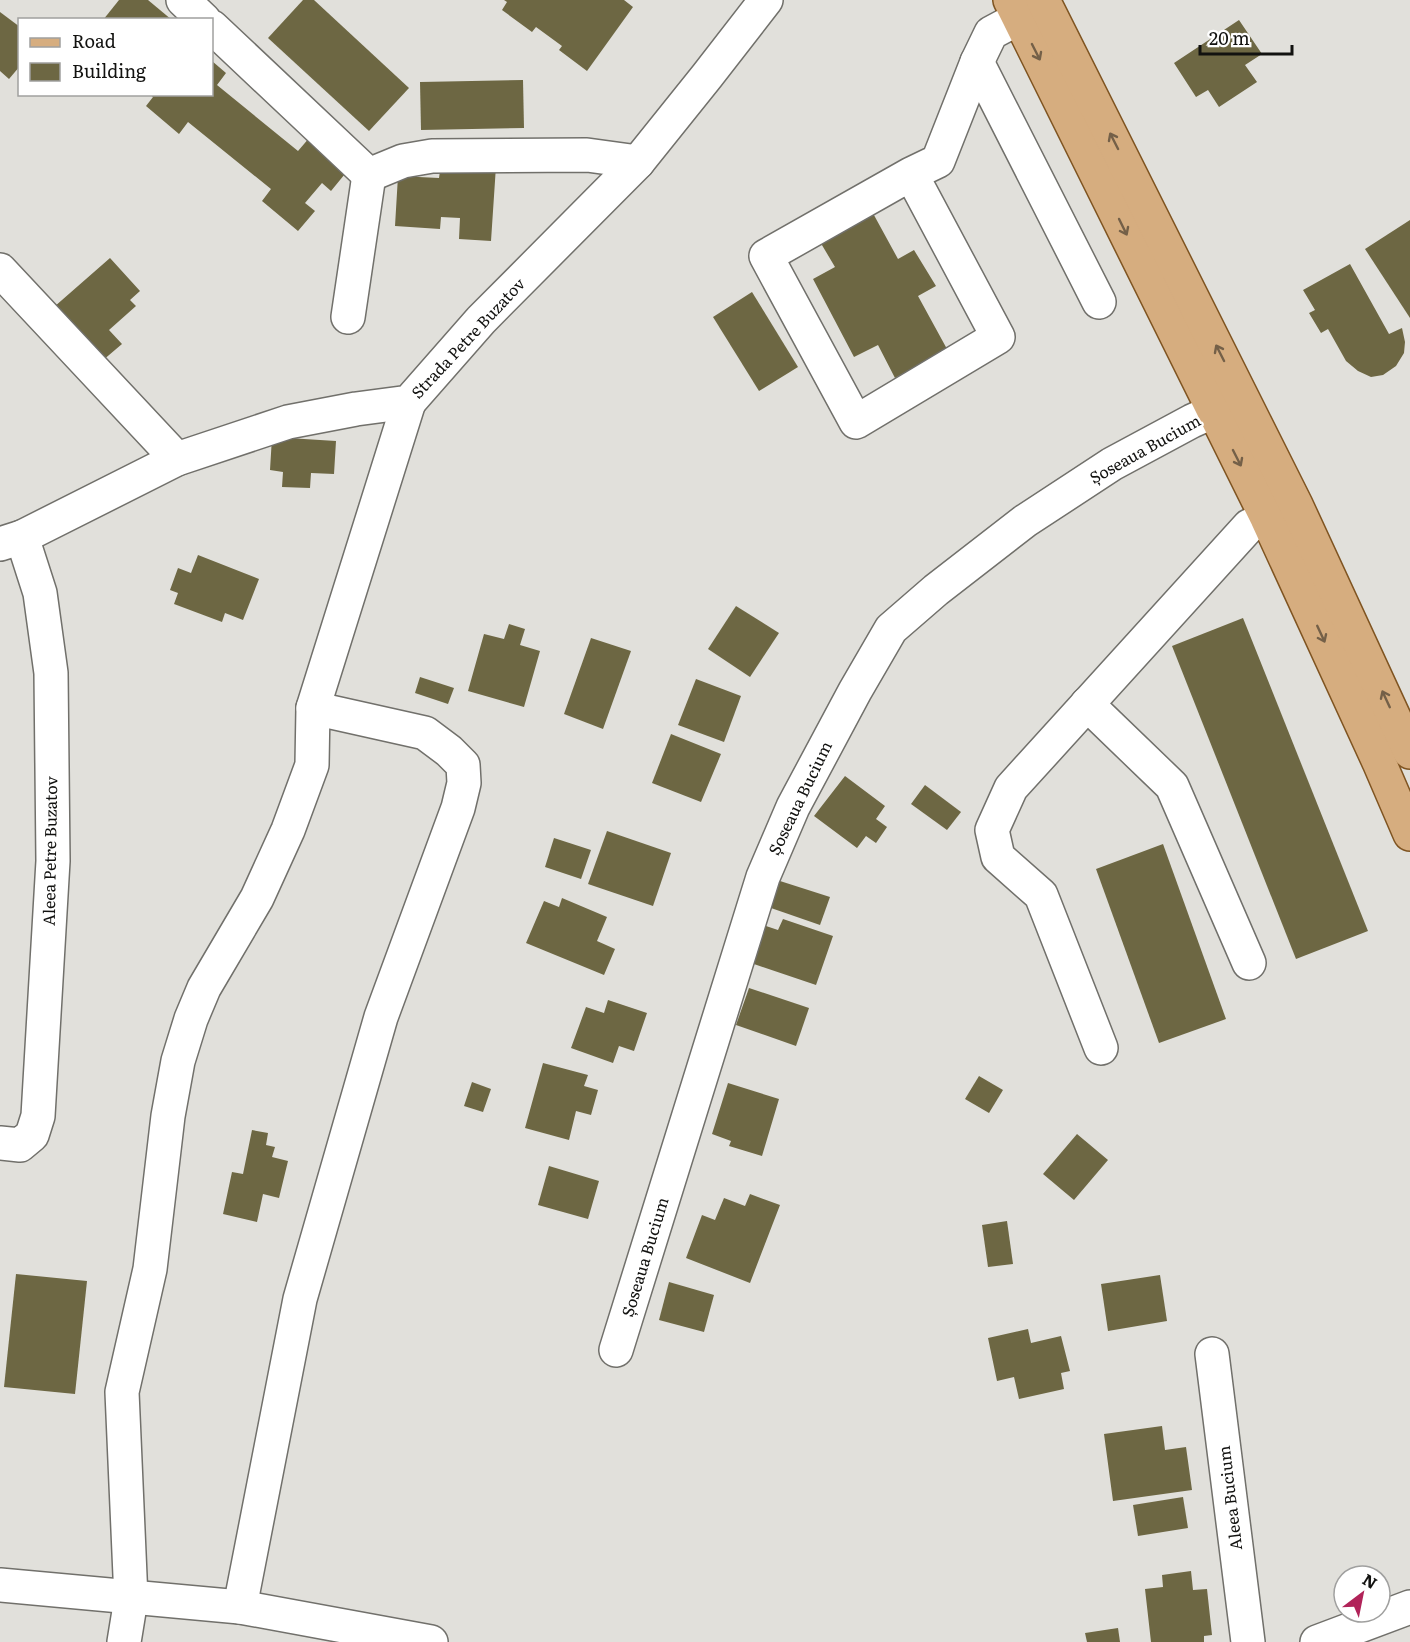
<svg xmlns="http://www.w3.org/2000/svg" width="1410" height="1642" viewBox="0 0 1410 1642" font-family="Literata,serif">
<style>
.building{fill:#6d6743}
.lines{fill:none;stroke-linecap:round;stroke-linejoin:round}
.minor-casing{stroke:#71706b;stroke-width:36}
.major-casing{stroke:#7f5421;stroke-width:36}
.minor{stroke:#fff;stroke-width:33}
.major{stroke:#d6ad7f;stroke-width:33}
.oneway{stroke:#746048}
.labels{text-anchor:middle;stroke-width:4.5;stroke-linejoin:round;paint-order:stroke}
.street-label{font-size:16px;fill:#121210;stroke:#fff}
</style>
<rect width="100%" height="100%" fill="#e1e0db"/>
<g class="building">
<polygon points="119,0 148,0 172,20 103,20"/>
<polygon points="303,0 314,0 409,88 369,131 268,38"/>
<polygon points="504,0 624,0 633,7 587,71 559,50 562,46 536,27 532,32 502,10 507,2"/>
<polygon points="0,12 20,27 20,66 9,79 0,71"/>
<polygon points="1239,20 1262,54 1245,65 1257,82 1219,107 1208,90 1196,97 1174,63"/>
<polygon points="212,61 226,73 217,85 298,151 310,137 349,169 331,191 322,183 305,203 315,211 298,231 262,201 271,189 188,122 179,134 146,106 153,97 149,94 212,94"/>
<polygon points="523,80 524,128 421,130 420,82"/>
<polygon points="464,163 496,166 491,241 459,239 460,218 441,217 440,229 395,226 398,176 439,178 440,171 464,172"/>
<polygon points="869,206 898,259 914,250 936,286 918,296 947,349 895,378 878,345 854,357 813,279 835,267 816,235"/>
<polygon points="1410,220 1410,318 1365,249"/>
<polygon points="110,258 140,291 130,300 136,306 109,330 122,344 102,361 54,307"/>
<polygon points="1350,264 1389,334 1402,328 1405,342 1404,353 1396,366 1383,375 1371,377 1358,371 1346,361 1328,329 1321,333 1309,313 1315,310 1303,290"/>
<polygon points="752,292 798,367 759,391 713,317"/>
<polygon points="272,437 336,441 334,474 311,473 310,488 282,487 283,472 270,470"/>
<polygon points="198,555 259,579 243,620 225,613 222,622 174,604 178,593 170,590 178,568 191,573"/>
<polygon points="736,606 779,633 750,677 708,649"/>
<polygon points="1243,618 1368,931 1296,959 1172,646"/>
<polygon points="509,624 525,629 520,645 540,651 524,707 468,691 484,634 504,639"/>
<polygon points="591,638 631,651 603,729 564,714"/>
<polygon points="420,677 454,688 448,704 415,693"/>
<polygon points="696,679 741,696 724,742 678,725"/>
<polygon points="671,734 721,754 701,802 652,783"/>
<polygon points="845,776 885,806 876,819 887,827 876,843 866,836 857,848 814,816"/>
<polygon points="925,785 961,812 947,830 911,804"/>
<polygon points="607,831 671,853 653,906 588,884"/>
<polygon points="554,838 591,850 581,879 545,867"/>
<polygon points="1163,844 1226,1019 1159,1043 1096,869"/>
<polygon points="780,881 830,897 820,925 771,908"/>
<polygon points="562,898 607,917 597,941 615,949 604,975 526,943 544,901 559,907"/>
<polygon points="783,919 833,936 816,985 751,963 763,925 778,930"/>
<polygon points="749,988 809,1008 796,1046 736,1025"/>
<polygon points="608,1000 647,1013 634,1051 619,1046 613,1063 571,1048 586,1007 604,1013"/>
<polygon points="543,1063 588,1075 584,1086 598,1090 591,1115 576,1111 569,1140 525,1128"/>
<polygon points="979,1076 1003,1090 989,1113 965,1099"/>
<polygon points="472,1082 491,1089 483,1112 464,1106"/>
<polygon points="728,1083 779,1099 762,1156 729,1146 731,1141 712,1134"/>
<polygon points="252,1130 268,1133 266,1145 275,1147 272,1157 288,1161 279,1198 263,1194 257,1222 223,1214 232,1172 243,1174"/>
<polygon points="1077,1134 1108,1160 1074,1200 1043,1174"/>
<polygon points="549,1166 599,1181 588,1219 538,1205"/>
<polygon points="750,1194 780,1205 750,1283 686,1258 702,1215 715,1220 724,1198 745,1206"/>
<polygon points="1007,1221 1013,1264 988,1267 982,1225"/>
<polygon points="16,1274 87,1281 75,1394 4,1387"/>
<polygon points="1160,1275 1167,1321 1108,1331 1101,1284"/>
<polygon points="669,1282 714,1295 704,1332 659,1320"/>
<polygon points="1028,1329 1031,1343 1061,1336 1070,1371 1061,1373 1064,1389 1019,1399 1014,1377 997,1381 988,1338"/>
<polygon points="1162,1426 1165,1450 1186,1447 1192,1490 1113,1501 1104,1434"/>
<polygon points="1183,1497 1188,1528 1138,1536 1133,1505"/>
<polygon points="1191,1571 1193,1590 1207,1589 1212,1635 1204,1636 1204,1642 1151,1642 1145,1589 1163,1587 1162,1575"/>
<polygon points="1118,1628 1120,1642 1087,1642 1085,1633"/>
</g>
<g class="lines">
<defs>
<g id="minor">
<polyline points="183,0 204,20"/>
<polyline points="212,27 369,175 403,161 432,156 587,155 638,162"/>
<polyline points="977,62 1099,302"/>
<polyline points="911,174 766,256 856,422 998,337 911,174 938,161 977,62 991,33 1019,18"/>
<polyline points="0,270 177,459"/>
<polyline points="348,317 369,175"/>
<polyline points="0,544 22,537 177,459 288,422 356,409 409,402 481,320 638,162 707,76 766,0"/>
<polyline points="1087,704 1172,786 1249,963"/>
<polyline points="1101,1048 1041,895 998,857 992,830 1011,788 1249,526 1292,507"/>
<polyline points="0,1143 20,1145 32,1135 38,1116 53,861 51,673 40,593 22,537"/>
<polyline points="616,1350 763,877 793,807 855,691 891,629 936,590 1025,521 1112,464 1192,421 1241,399"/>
<polyline points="1212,1354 1248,1642"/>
<polyline points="0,1585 240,1607 431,1642"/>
<polyline points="240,1607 300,1299 381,1017 458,808 464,783 463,765 449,751 425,733 313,708"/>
<polyline points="124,1642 131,1599 122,1392 150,1269 168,1116 178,1061 191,1019 204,988 257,898 288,830 312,765 313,708 409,402"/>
<polyline points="1317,1642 1410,1607"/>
</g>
<g id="major">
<polyline points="1010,0 1267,518 1379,762 1410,834"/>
<polyline points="1043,0 1296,505 1410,752"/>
</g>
</defs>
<use href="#minor" class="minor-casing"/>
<use href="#major" class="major-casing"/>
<use href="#minor" class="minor"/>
<use href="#major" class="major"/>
</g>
<defs><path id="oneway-shaft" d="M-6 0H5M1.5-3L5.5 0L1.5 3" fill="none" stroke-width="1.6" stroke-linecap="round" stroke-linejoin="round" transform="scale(1.5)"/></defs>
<g class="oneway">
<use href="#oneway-shaft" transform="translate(1036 52) rotate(63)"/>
<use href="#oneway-shaft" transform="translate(1114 141) rotate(-117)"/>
<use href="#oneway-shaft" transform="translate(1123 227) rotate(64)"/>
<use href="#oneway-shaft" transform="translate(1220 353) rotate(-117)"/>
<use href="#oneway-shaft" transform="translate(1237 458) rotate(63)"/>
<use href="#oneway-shaft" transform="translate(1321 634) rotate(65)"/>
<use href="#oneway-shaft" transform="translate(1386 699) rotate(-115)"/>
</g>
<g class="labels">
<g class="street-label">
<text transform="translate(468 338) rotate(-47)" y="6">Strada Petre Buzatov</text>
<text transform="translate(1145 449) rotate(-29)" y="6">Șoseaua Bucium</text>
<text transform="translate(800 798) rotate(-64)" y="6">Șoseaua Bucium</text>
<text transform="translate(50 851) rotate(-89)" y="6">Aleea Petre Buzatov</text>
<text transform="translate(645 1257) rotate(-73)" y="6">Șoseaua Bucium</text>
<text transform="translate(1230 1498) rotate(-97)" y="6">Aleea Bucium</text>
</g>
</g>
<rect x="18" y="18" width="195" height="78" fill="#ffffff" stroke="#a0a09f" stroke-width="1.5"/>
<rect x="30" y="38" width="30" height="9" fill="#d6ad7f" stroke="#a0a09f" stroke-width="1.5"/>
<text x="72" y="48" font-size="18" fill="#121210">Road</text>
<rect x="30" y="63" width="30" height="18" fill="#6d6743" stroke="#a0a09f" stroke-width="1.5"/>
<text x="72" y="78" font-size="18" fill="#121210">Building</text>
<g transform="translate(1362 1594) rotate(32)"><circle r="28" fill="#ffffff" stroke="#a0a09f" stroke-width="1.5"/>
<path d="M0-4.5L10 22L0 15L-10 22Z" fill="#b12359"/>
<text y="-9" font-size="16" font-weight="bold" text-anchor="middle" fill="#121210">N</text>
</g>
<path d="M1200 45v9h92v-9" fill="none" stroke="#121210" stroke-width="3"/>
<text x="1209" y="45" font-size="18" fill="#121210" stroke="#ffffff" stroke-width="4.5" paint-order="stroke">20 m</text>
</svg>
